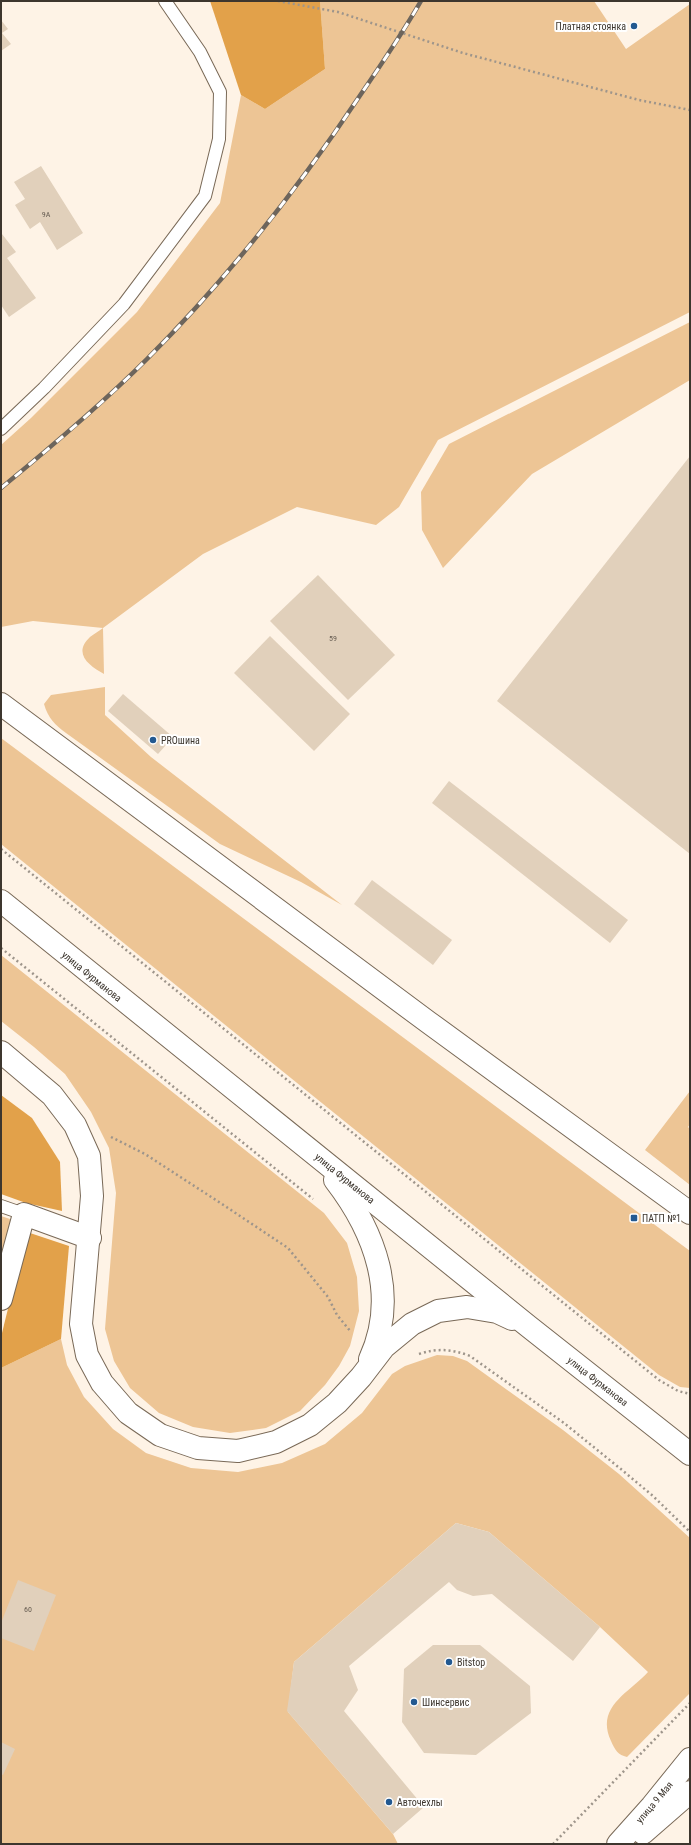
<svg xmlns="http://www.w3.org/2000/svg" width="691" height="1845" viewBox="0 0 691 1845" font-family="'Roboto Condensed',sans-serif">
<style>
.green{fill:#edc595}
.forest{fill:#e2a14a}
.building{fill:#e1d0bb}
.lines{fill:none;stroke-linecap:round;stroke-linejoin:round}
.lane-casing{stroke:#796957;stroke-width:14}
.street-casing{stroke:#796957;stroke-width:24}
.secondary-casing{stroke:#796957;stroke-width:24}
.path{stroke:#9e958b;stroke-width:2.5;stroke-dasharray:2 3;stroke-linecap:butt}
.lane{stroke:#fff;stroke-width:12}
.street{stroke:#fff;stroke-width:22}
.secondary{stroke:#fff;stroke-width:22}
.rail-casing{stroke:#6d655c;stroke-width:4.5}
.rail{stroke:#fff;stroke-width:3;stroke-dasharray:9;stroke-linecap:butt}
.poi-dot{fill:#225991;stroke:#fff;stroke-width:1.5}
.labels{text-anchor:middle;stroke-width:4;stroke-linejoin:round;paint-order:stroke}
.number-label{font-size:8px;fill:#665c51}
.poi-label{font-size:10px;fill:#3d362e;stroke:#fff;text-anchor:start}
.street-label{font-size:10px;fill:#3d362e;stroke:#fff}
</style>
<rect width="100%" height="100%" fill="#fef3e6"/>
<g class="green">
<path d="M320 1H594L626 49 690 4V312L438 440 399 507 376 525 297 507 203 554 103 628 104 674C90 666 72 654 90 637 94 634 99 631 103 628L33 621 1 627V445L31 418 137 312 220 203 241 95 265 109 325 69Z"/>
<polygon points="690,322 690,380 532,474 443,568 422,530 421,492 449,444"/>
<path d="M105 687V715L151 757 342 905 301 882 220 844 66 733C55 725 48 718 44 704L51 695Z"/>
<polygon points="1,738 690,1251 690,1388 680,1387 659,1375 1,844"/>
<polygon points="1,955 324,1213 347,1243 357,1277 359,1311 350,1346 339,1366 325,1385 300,1411 266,1428 230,1433 193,1427 159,1413 130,1388 114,1361 105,1329 116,1193 109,1148 91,1112 65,1074 34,1047 1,1021"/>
<polygon points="690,1091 690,1124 688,1127 690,1129 690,1185 645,1150"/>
<polygon points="1,1216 13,1220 1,1262"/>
<path d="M61 1339 67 1365 84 1397 113 1429 146 1453 191 1468 238 1472 282 1463 325 1444 362 1413 392 1374 405 1366 437 1355 453 1356 467 1361 563 1430 619 1474 690 1538V1693L627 1757C618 1755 615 1750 611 1741 595 1707 629 1693 648 1672L600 1627 489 1532 456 1523 294 1662 288 1712 393 1834 398 1844H1V1368Z"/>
</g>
<g class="forest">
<polygon points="210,1 320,1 325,69 265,109 241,95"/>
<polygon points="1,1095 32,1118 60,1162 62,1211 26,1203 1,1194"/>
<polygon points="27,1232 69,1246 61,1339 1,1368 1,1337"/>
</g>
<g class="building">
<polygon points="1,20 8,29 2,33 11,44 1,51"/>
<polygon points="41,166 83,233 57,250 40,222 30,229 15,205 25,199 14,182"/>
<polygon points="1,234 2,234 16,252 7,258 36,298 9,317 1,305"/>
<polygon points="690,456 690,854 497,701"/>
<polygon points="318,575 395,655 348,700 270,621"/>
<polygon points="270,636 350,714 314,751 234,673"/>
<polygon points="123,694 173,737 158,754 108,711"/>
<polygon points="449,781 628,920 610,943 432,803"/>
<polygon points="372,880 452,940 433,965 354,904"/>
<polygon points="456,1523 489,1532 600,1627 573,1661 492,1594 473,1596 457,1590 449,1582 349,1666 358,1690 344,1711 424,1807 393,1834 287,1711 294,1662"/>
<polygon points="18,1580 56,1595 34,1651 1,1638 1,1623"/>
<polygon points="433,1645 480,1645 530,1686 531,1713 476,1755 424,1753 402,1722 404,1669"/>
<polygon points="1,1742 15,1749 3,1775 1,1774"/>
</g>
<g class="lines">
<defs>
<g id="lane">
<polyline points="1,429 44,388 124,304 205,196 219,139 220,92 200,52 165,1"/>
<polyline points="1,1206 24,1214"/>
</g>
<polyline id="street" points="1,1299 24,1214 90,1238"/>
<g id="secondary">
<polyline points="1,704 428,1022 690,1213"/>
<polyline points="1,901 528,1326 690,1454"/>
<polyline points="1,1052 52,1095 75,1125 89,1156 92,1196 81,1324 87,1355 102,1383 128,1413 160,1435 198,1448 238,1451 276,1442 310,1425 337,1403 361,1377 384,1347 412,1324 438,1311 467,1307 497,1312 512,1319"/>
<path d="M335 1180C375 1232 399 1296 370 1359"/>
<polyline points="643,1833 690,1792"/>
<polyline points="618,1844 652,1806 690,1759"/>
</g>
</defs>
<use href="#lane" class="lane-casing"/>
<use href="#street" class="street-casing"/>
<use href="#secondary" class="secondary-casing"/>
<g class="path">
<polyline points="278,1 338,12 463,53 639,100 690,110"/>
<polyline points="1,849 659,1380 678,1391 690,1394"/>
<polyline points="1,948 313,1199"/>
<polyline points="111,1137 145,1154 222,1204 288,1248 328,1297 337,1315 351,1332"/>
<path d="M419 1354C437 1348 452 1349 470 1356L564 1423 622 1470 653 1496 690 1532"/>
<polyline points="553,1844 690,1703"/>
</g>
<use href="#lane" class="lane"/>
<use href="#street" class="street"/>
<use href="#secondary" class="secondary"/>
<defs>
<path id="rail" d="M1 488C51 447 101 405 147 359 227 279 297 190 359 97 381 65 402 34 421 1"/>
</defs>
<use href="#rail" class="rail-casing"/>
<use href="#rail" class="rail"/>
</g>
<g class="poi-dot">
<circle cx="634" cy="26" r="4"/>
<circle cx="153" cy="740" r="4"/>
<rect x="630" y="1214" width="8" height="8" rx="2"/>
<circle cx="449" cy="1662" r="4"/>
<circle cx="414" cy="1702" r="4"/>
<circle cx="389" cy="1802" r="4"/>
</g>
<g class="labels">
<g class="number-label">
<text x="46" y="217">9А</text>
<text x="333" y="641">59</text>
<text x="28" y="1612">60</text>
</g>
<g class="poi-label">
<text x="626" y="30" text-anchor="end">Платная стоянка</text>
<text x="161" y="744">PROшина</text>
<text x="642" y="1222">ПАТП №1</text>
<text x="457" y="1666">Bitstop</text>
<text x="422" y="1706">Шинсервис</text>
<text x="397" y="1806">Авточехлы</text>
</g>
<g class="street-label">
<text transform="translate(92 976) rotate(39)" y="4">улица Фурманова</text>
<text transform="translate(345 1178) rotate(39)" y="4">улица Фурманова</text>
<text transform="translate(598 1381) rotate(38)" y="4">улица Фурманова</text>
<text transform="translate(654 1802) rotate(-50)" y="4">улица 9 Мая</text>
</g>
</g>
<rect width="691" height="1845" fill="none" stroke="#3d362e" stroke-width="4"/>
</svg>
